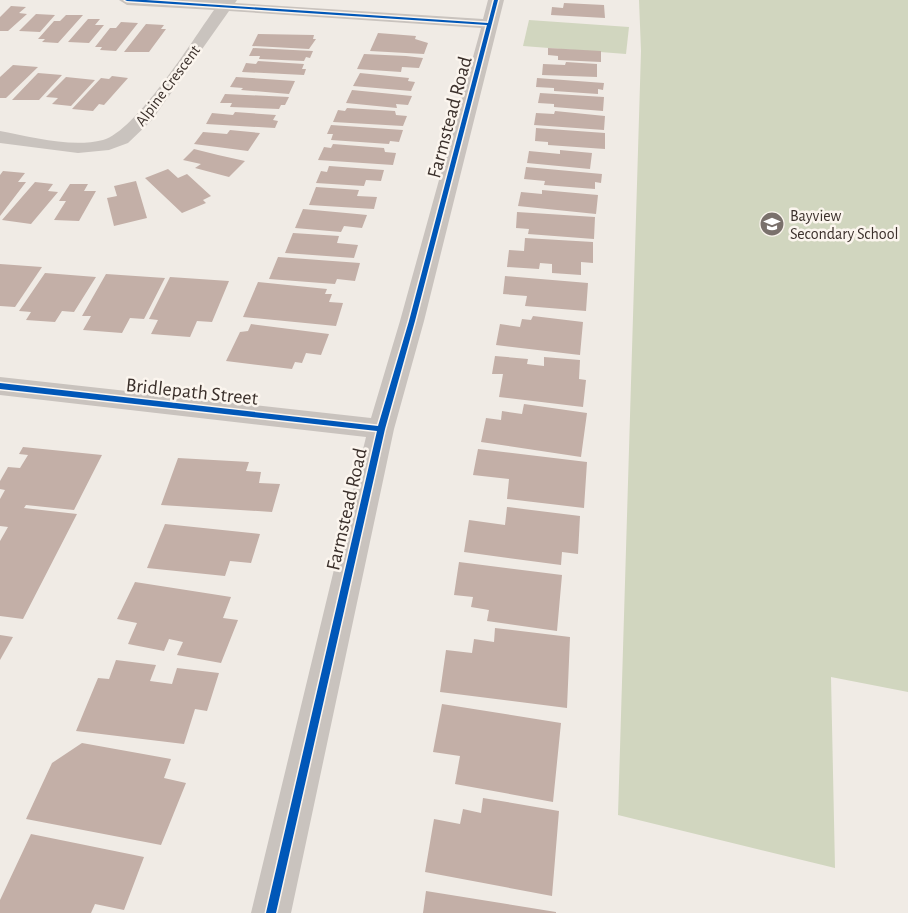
<svg xmlns="http://www.w3.org/2000/svg" width="908" height="913" viewBox="0 0 908 913" font-family="'Alegreya Sans',sans-serif">
<style>
.green{fill:#d1d6bf}
.building{fill:#c3afa7}
.lines{fill:none;stroke-linecap:round;stroke-linejoin:round}
.minor{fill:#c9c3be;fill-rule:evenodd}
.cycleway-casing{stroke:#fbf5ee;stroke-width:3}
.cycleway{fill:#0057b8;fill-rule:evenodd}
.labels{text-anchor:middle;stroke-width:5;stroke-linejoin:round;paint-order:stroke}
.far-street-label{font-size:16px;fill:#3b302b;stroke:#fbf5ee}
.far-poi-label{font-size:16px;fill:#3b302b;stroke:#fbf5ee;text-anchor:start}
.street-label{font-size:20px;fill:#3b302b;stroke:#fbf5ee}
</style>
<rect width="100%" height="100%" fill="#f0ebe5"/>
<g class="green">
<polygon points="639,0 908,0 908,692 831,677 835,868 618,815 641,51"/>
<polygon points="529,20 629,27 626,54 523,46"/>
</g>
<g class="building">
<polygon points="564,3 604,5 605,18 551,15 552,7 563,8"/>
<polygon points="11,6 26,7 19,13 27,14 8,31 0,31 0,17"/>
<polygon points="36,14 55,15 40,32 19,31"/>
<polygon points="66,15 83,15 58,43 42,42 45,39 38,39 54,21 60,21"/>
<polygon points="88,19 100,19 95,25 104,25 89,43 68,42"/>
<polygon points="121,22 138,23 116,51 100,50 102,47 95,47 110,28 116,28"/>
<polygon points="146,24 164,25 161,29 166,29 149,52 124,52"/>
<polygon points="378,33 416,36 415,39 428,43 424,54 370,51"/>
<polygon points="258,34 314,35 313,39 316,39 309,49 252,46"/>
<polygon points="253,48 313,51 310,58 306,57 304,61 259,59 260,56 249,56"/>
<polygon points="548,48 601,51 601,62 558,60 558,56 548,55"/>
<polygon points="364,54 406,56 423,58 419,68 402,67 401,72 357,69"/>
<polygon points="258,61 304,64 302,69 306,69 304,75 242,72 246,63 256,64"/>
<polygon points="566,62 597,64 597,77 542,75 543,64 565,65"/>
<polygon points="13,65 38,67 6,98 0,98 0,77"/>
<polygon points="38,73 62,75 39,100 12,100"/>
<polygon points="360,73 409,78 408,81 415,82 411,91 353,86"/>
<polygon points="112,76 128,78 104,105 99,104 93,111 72,109 101,78 109,79"/>
<polygon points="66,77 95,80 71,106 52,104 58,98 46,97"/>
<polygon points="236,77 295,81 289,94 241,90 243,88 230,87"/>
<polygon points="537,78 604,83 603,90 598,89 598,94 554,91 554,88 536,87"/>
<polygon points="352,90 412,96 408,105 396,104 397,108 346,103"/>
<polygon points="540,93 604,97 603,111 554,107 554,104 538,103"/>
<polygon points="225,94 289,97 285,105 281,105 279,109 230,107 232,103 220,103"/>
<polygon points="347,108 395,111 396,115 407,116 403,126 333,122 338,110 345,111"/>
<polygon points="555,111 605,116 604,130 534,125 536,113 554,114"/>
<polygon points="235,112 276,115 273,120 278,121 275,128 206,124 212,113 233,115"/>
<polygon points="331,125 403,130 399,142 390,141 389,144 331,140 333,134 327,134"/>
<polygon points="536,128 605,133 605,149 548,145 548,142 535,141"/>
<polygon points="230,130 260,133 248,151 194,144 203,132 227,134"/>
<polygon points="333,144 384,148 385,152 396,153 393,165 318,160 324,147 331,148"/>
<polygon points="194,149 218,155 245,161 229,177 195,168 201,164 183,160"/>
<polygon points="560,150 592,153 590,169 527,163 529,151 560,154"/>
<polygon points="329,166 370,169 384,170 381,181 366,180 364,186 316,183 321,171 327,172"/>
<polygon points="526,167 602,174 601,183 595,182 595,189 544,185 545,181 524,179"/>
<polygon points="168,169 178,178 187,174 211,196 203,200 206,203 182,213 145,178"/>
<polygon points="3,171 25,173 18,182 26,182 0,216 0,175"/>
<polygon points="136,181 147,218 114,226 107,198 117,196 114,186"/>
<polygon points="35,182 53,184 48,191 58,192 31,224 2,220"/>
<polygon points="70,184 88,184 84,191 96,191 79,221 54,220 66,201 59,201"/>
<polygon points="316,187 359,190 357,196 377,197 374,209 309,205"/>
<polygon points="542,190 598,195 596,214 518,206 521,192 542,194"/>
<polygon points="303,209 357,214 367,215 362,228 344,226 341,232 295,228"/>
<polygon points="517,212 595,217 594,239 528,234 529,229 516,228"/>
<polygon points="293,233 339,236 337,243 358,245 354,258 285,253"/>
<polygon points="525,238 593,242 593,263 581,262 581,275 552,273 552,264 540,263 539,269 507,267 509,250 524,251"/>
<polygon points="278,257 360,263 355,281 337,279 335,284 269,279"/>
<polygon points="0,264 42,267 15,307 0,306"/>
<polygon points="45,273 96,277 74,312 62,311 55,322 26,320 31,312 19,311"/>
<polygon points="106,274 165,278 144,319 130,318 122,333 83,330 91,316 82,316"/>
<polygon points="505,276 588,283 586,311 525,306 527,296 503,294"/>
<polygon points="170,277 229,281 212,322 197,321 190,337 151,334 158,320 149,319"/>
<polygon points="258,282 327,289 325,294 332,294 329,302 343,303 336,326 243,317"/>
<polygon points="533,316 583,322 580,355 496,345 500,324 520,327 522,319 531,320"/>
<polygon points="251,324 329,334 321,355 306,353 302,363 295,362 292,369 226,361 240,332 248,331"/>
<polygon points="495,356 528,359 527,364 544,366 544,357 580,360 579,379 586,380 583,407 499,397 503,374 492,374"/>
<polygon points="524,404 587,413 581,457 481,442 486,418 501,420 502,411 522,414"/>
<polygon points="23,447 102,455 74,510 26,505 24,508 77,514 23,619 0,616 0,541 8,527 0,526 0,499 5,490 0,489 0,481 8,467 20,468 28,455 19,454"/>
<polygon points="478,449 587,462 584,508 507,499 509,479 473,475"/>
<polygon points="178,458 249,462 246,471 261,472 259,483 280,484 272,512 161,505"/>
<polygon points="507,507 580,516 578,554 562,552 561,565 464,552 469,520 505,525"/>
<polygon points="165,524 260,534 251,563 230,561 225,576 147,568"/>
<polygon points="459,562 562,575 557,631 487,621 489,610 471,607 473,597 454,595"/>
<polygon points="135,582 231,597 223,618 238,620 221,663 177,655 183,642 169,639 164,651 128,644 137,623 117,619"/>
<polygon points="495,628 570,637 567,708 440,692 446,650 472,653 474,639 494,642"/>
<polygon points="0,635 13,637 0,660"/>
<polygon points="116,660 156,665 150,681 172,684 177,668 219,673 207,711 195,709 184,744 76,731 98,678 109,679"/>
<polygon points="442,704 561,723 553,802 455,784 460,756 433,752"/>
<polygon points="82,743 171,759 164,778 186,783 161,845 26,819 52,763"/>
<polygon points="483,798 559,811 552,896 425,872 434,819 460,824 463,809 481,813"/>
<polygon points="31,834 144,857 124,910 95,904 91,913 0,913 0,900"/>
<polygon points="426,891 556,912 556,913 423,913"/>
</g>
<g class="lines">
<path class="minor" d="M119 0H237L235 3 483 19 488 0H504L424 321 394 429 291 913H251L366 437 0 395V377L371 418 400 321 481 28 229 11 152 120 128 143 109 150 78 153 0 143V131C32 137 71 148 103 140 136 131 192 41 214 10L127 5Z"/>
<defs>
<polygon id="cycleway" points="125,0 146,0 488,23 494,0 498,0 415,321 385,429 276,913 266,913 377,431 0,389 0,383 378,426 409,321 487,25 127,1"/>
</defs>
<use href="#cycleway" class="cycleway-casing"/>
<use href="#cycleway" class="cycleway"/>
</g>
<defs>
<symbol id="school-disc" viewBox="-11 -11 22 22"><circle r="9.5" fill="#7a716c" stroke="#fbf5ee"/><path d="M0-5L7-2L0 1L-7-2ZM-4 1L0 2.5L4 1V4Q0 6-4 4Z" fill="#fff"/></symbol>
</defs>
<g fill-rule="evenodd">
<use href="#school-disc" x="758" y="210" width="28" height="28"/>
</g>
<g class="labels">
<g class="far-street-label">
<text transform="translate(167 85) rotate(-53)" y="6">Alpine Crescent</text>
</g>
<g class="far-poi-label">
<text x="790" y="221">Bayview<tspan x="790" dy="18">Secondary School</tspan></text>
</g>
<g class="street-label">
<text transform="translate(449 117) rotate(-75)" y="7">Farmstead Road</text>
<text transform="translate(192 391) rotate(6)" y="7">Bridlepath Street</text>
<text transform="translate(346 509) rotate(-77)" y="7">Farmstead Road</text>
</g>
</g>
</svg>
